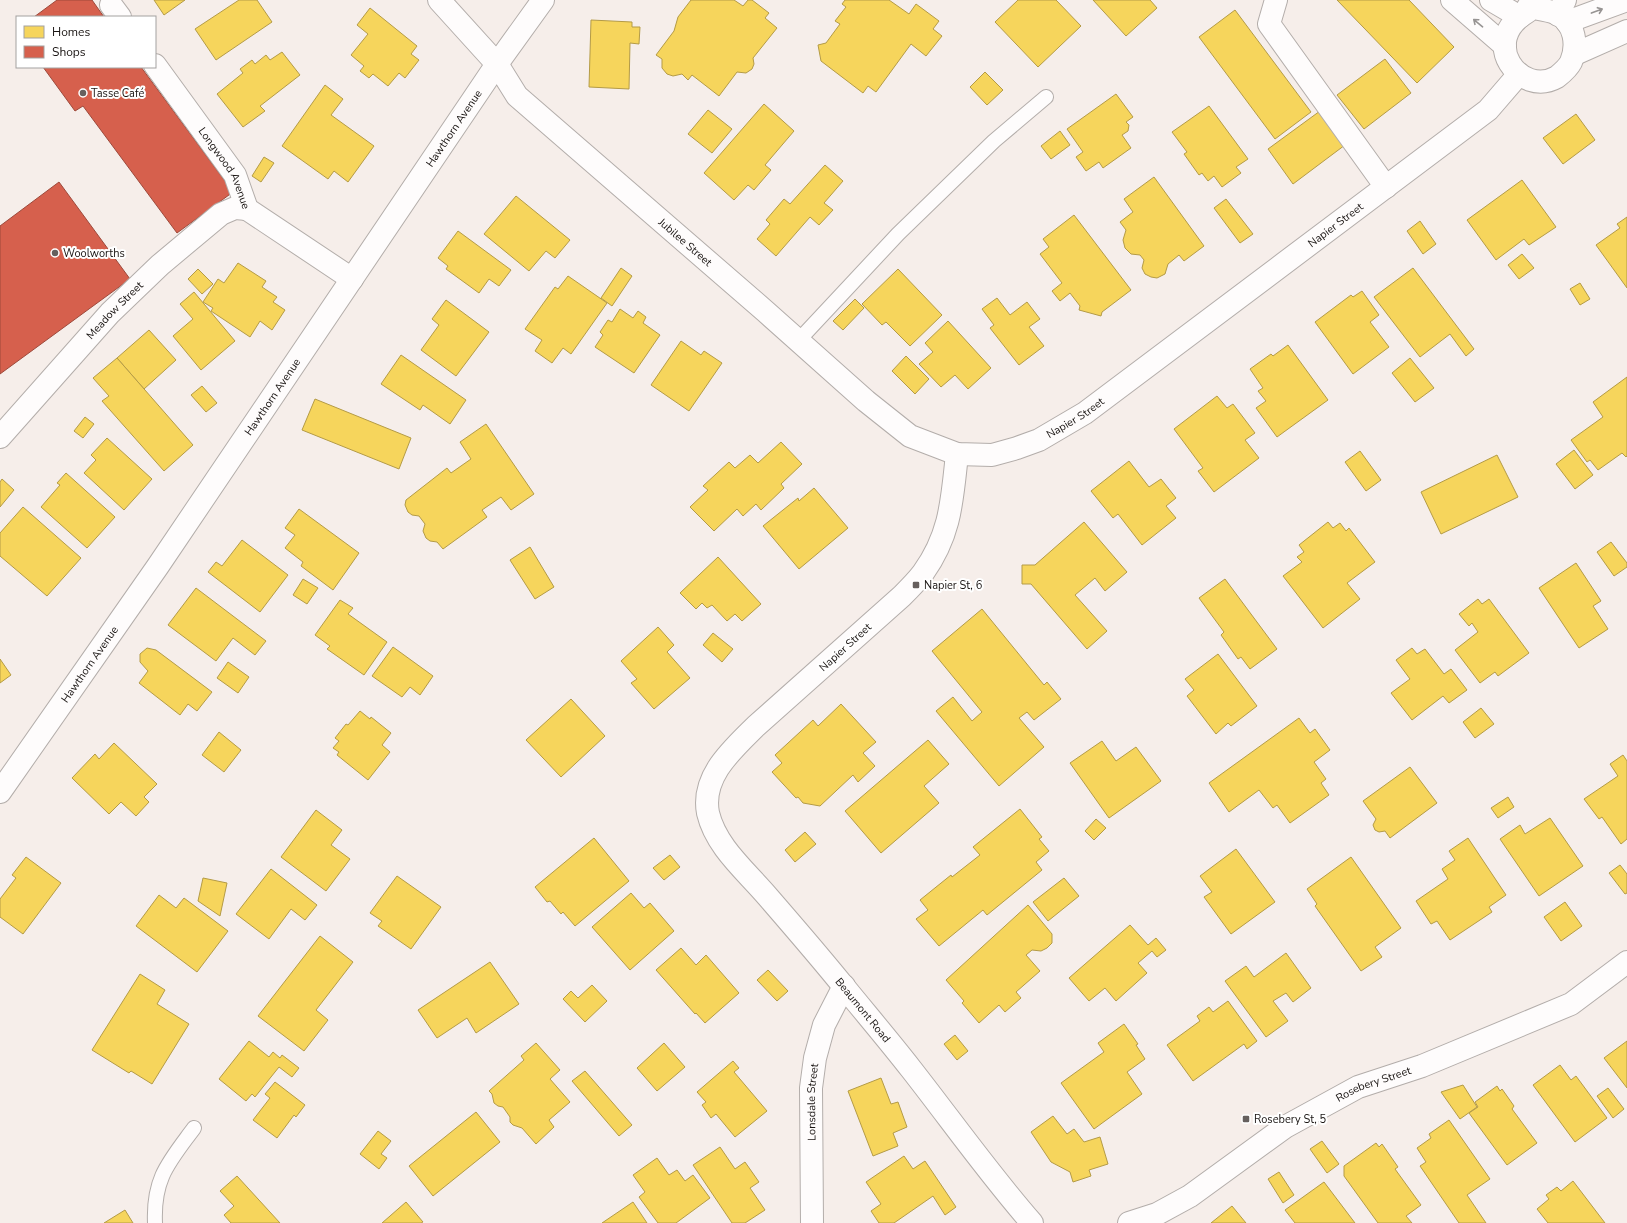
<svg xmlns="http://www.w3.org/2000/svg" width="1627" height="1223" viewBox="0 0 1627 1223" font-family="'Nunito Sans',sans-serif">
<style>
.homes{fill:#f6d55c;stroke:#b49b46}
.shops{fill:#d6604d;stroke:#9d493b}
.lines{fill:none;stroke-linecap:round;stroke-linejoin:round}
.service-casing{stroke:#b3adaa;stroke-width:16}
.minor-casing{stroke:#b3adaa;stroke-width:24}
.tertiary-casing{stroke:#b3adaa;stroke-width:24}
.service{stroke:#fefcfc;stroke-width:14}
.minor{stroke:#fefcfc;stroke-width:22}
.tertiary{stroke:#fefcfc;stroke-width:22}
.oneway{stroke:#979493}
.poi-dot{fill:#66605e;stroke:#fff;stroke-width:1.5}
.labels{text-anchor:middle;stroke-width:4;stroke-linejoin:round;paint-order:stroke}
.poi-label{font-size:11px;fill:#191412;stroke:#fff;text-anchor:start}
.street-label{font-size:11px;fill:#191412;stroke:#fff}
</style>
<rect width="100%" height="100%" fill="#f6eeea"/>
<g class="homes">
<polygon points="154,0 185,0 164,15"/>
<polygon points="239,0 257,0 272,22 216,60 195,29"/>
<polygon points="691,0 734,0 743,6 748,0 752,0 769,13 765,18 777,28 753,58 754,64 752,69 746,73 737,72 719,96 692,75 688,80 682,74 673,76 667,74 662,68 662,59 656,55 674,31 678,17"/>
<polygon points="845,0 889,0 909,14 916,4 939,21 933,29 942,36 926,56 911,44 876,92 868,86 863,93 821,61 818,45 826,43 840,24 835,21 846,7 842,4"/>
<polygon points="1018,0 1056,0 1081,26 1038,67 995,22"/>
<polygon points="1093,0 1150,0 1157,8 1126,36"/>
<polygon points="1337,0 1409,0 1454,47 1417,83"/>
<polygon points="370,8 417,46 411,54 419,60 405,78 399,73 388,86 373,74 369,78 360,71 364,66 351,55 368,34 357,25"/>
<polygon points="1235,10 1311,112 1275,139 1199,37"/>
<polygon points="591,20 632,22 632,27 640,27 639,44 630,43 629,89 589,87"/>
<polygon points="282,52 300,75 260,106 265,111 243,127 217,94 243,73 240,69 252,60 255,64 266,55 270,60"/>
<polygon points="1385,59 1411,93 1364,129 1337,95"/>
<polygon points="985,72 1003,90 987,105 970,87"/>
<polygon points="325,85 343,99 331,115 374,146 348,182 334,171 328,179 282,146"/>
<polygon points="1116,94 1133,117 1126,122 1129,125 1128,131 1122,135 1131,148 1103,168 1099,162 1086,171 1076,157 1083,152 1067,129"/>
<polygon points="764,104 794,131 765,165 771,170 754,190 748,185 734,200 704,173"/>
<polygon points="1209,106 1248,159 1236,167 1241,173 1222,187 1214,176 1208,181 1202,173 1199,175 1184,154 1187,152 1172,132"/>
<polygon points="708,110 732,129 712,153 688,134"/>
<polygon points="1320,111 1345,145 1293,184 1268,149"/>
<polygon points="1576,114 1595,140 1563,164 1543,138"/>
<polygon points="1060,131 1070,145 1051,159 1041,146"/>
<polygon points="264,157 274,163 261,182 252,176"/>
<polygon points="825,165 843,181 824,203 833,210 819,225 810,217 776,256 757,239 770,224 766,220 784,199 790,204"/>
<polygon points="1154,177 1204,246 1184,261 1179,255 1168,264 1165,274 1157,278 1151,277 1145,274 1142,268 1144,260 1140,255 1131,254 1125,248 1123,240 1126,230 1120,222 1133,212 1124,199"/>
<polygon points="1522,180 1556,227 1529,245 1524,239 1496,260 1467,220"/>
<polygon points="516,196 570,240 555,258 546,251 529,271 484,234"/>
<polygon points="1226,199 1253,234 1240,243 1214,208"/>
<polygon points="1074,215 1131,290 1102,312 1101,316 1079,310 1080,306 1070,293 1060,301 1052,291 1062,283 1040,254 1049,247 1043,239"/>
<polygon points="1627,217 1627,288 1596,245 1620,228 1617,224"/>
<polygon points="1420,221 1436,244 1423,254 1407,231"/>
<polygon points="458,231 511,270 499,286 489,279 479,293 446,269 448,266 438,258"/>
<polygon points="1522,254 1534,268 1519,279 1508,265"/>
<polygon points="238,263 266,281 262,287 277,297 273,302 285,310 272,330 260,321 250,337 211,311 213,308 203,302 218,279 224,283"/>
<polygon points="621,268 632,276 612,306 601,298"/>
<polygon points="1413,268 1474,349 1466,356 1450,334 1420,357 1374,297"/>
<polygon points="198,269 213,284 202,294 188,279"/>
<polygon points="898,269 942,315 910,346 886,322 882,325 862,304"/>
<polygon points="568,276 607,303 571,354 563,348 552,363 535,351 542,340 525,329 555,287 558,289"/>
<polygon points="1580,283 1590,299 1580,305 1570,289"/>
<polygon points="1362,291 1379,315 1370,322 1389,347 1353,374 1315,322 1351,295 1353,297"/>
<polygon points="194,292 235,341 201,370 173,336 193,319 180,304"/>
<polygon points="997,298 1010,315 1027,302 1040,319 1029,327 1044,346 1019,365 990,328 994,325 982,309"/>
<polygon points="855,299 864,308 843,330 833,321"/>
<polygon points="446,300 489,332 456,376 421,350 439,325 432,319"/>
<polygon points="620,309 633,318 638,311 646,317 643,323 660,335 634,373 595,347 603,335 600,332 608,320 612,322"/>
<polygon points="948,321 991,368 968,389 955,375 941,387 919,364 933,352 925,343"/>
<polygon points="149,330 176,360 144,389 117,358"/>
<polygon points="681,341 701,355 704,351 722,363 689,411 651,385"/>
<polygon points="1288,345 1328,400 1277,437 1256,408 1266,401 1258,391 1263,388 1250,369 1271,354 1273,356"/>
<polygon points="401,355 466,400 450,424 423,405 420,410 381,384"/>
<polygon points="906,356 929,379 915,394 892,371"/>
<polygon points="117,358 193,445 164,471 102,401 109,396 93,378"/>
<polygon points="1410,358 1434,388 1415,402 1392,373"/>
<polygon points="1627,377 1627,456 1626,457 1622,453 1598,470 1590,460 1587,462 1571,440 1603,417 1593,402"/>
<polygon points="202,386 217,403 206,412 191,395"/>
<polygon points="1217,396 1227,408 1233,404 1255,433 1245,440 1259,458 1214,492 1198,471 1203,468 1174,429"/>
<polygon points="315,399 411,438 399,469 302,430"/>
<polygon points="85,417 94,424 83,438 74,431"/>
<polygon points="486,424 534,494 511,510 501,497 482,510 487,517 443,549 437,542 430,541 426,538 423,531 425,524 419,516 412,515 408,512 405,505 406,500 447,468 451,473 471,459 460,442"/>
<polygon points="107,438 152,479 124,510 84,473 96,460 91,455"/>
<polygon points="781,442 802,464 781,484 784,488 761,510 756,504 743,516 737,509 714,531 690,507 708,490 703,486 729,462 735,468 750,455 758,463"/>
<polygon points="1574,450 1593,475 1575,489 1556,464"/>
<polygon points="1360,451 1381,480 1366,491 1345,462"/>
<polygon points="1497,455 1518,497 1441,534 1421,492"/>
<polygon points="1129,461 1149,487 1161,479 1176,498 1166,506 1176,518 1142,545 1118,514 1113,518 1091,491"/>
<polygon points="66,473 115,517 87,548 41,507 60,485 57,483"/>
<polygon points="2,479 14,490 0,507 0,482"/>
<polygon points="814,488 848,528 799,569 763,526 798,498 799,501"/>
<polygon points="23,507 81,558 47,596 0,556 0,533"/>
<polygon points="299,509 359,553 333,590 301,566 303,562 285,548 295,535 285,528"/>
<polygon points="1084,522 1127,572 1105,591 1095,578 1075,595 1107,631 1087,649 1031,584 1022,584 1022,565 1035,565"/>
<polygon points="1328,522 1333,528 1340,523 1346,531 1349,528 1375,562 1347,583 1360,599 1323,628 1283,576 1302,562 1297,557 1304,552 1299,545"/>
<polygon points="242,540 288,575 260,612 208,572 216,562 222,566"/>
<polygon points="1611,542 1627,563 1627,567 1614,576 1597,552"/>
<polygon points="530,547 554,587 535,599 510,560"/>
<polygon points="718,557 761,604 742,621 735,614 727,621 712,605 707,608 702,603 696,609 680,593"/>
<polygon points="1576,563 1601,601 1593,606 1608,629 1579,648 1539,588"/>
<polygon points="303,579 318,588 307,604 293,595"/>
<polygon points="1225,579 1277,649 1250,669 1241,657 1238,659 1221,635 1224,632 1199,598"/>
<polygon points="196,588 266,641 255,655 233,638 216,661 168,625"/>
<polygon points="1478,599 1482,604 1489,599 1529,653 1498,676 1495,672 1480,683 1455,650 1478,632 1472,623 1469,626 1459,614"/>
<polygon points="340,600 353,608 348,614 387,642 364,675 327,649 330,646 315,635"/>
<polygon points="982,609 1044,685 1047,682 1061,699 1034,720 1027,712 1019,718 1044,747 999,786 936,711 953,697 972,721 982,712 932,651"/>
<polygon points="658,627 674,645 667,652 690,678 654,709 631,683 637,679 621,661"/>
<polygon points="713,633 733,649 722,662 703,645"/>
<polygon points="393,647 433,676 420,695 410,687 402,697 372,676"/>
<polygon points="147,648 156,650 212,692 197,711 188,704 180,715 139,683 148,671 140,662 140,654"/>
<polygon points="1412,648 1417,654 1425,649 1444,674 1451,669 1467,690 1449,703 1443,696 1412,720 1391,693 1410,679 1396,660"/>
<polygon points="1218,654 1257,706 1231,726 1228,723 1216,734 1187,696 1194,690 1185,679"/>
<polygon points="0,659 11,675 0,683"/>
<polygon points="228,662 249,677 238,693 217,678"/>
<polygon points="571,699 605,736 561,777 526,740"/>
<polygon points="841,704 876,742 863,753 875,766 858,782 853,775 820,806 803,803 798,797 796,798 772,772 782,763 775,755 813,720 818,726"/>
<polygon points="1481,708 1494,724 1475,738 1463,722"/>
<polygon points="360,711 370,719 371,717 391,733 382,745 390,752 368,780 337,755 339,752 333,748 339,741 335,738 346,724 348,725"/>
<polygon points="1299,718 1310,733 1315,729 1330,750 1314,762 1326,779 1321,783 1329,795 1290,823 1277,805 1273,808 1259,790 1229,812 1209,783"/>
<polygon points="219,732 241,750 224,772 202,755"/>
<polygon points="928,740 949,764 924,786 939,803 881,853 845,811"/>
<polygon points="1102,741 1116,761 1136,747 1161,781 1109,818 1070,763"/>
<polygon points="114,743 157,784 144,797 149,802 136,816 121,802 109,814 72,778 95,754 99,759"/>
<polygon points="1623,755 1627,761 1627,839 1621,844 1602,817 1599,819 1584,799 1618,776 1610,764"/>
<polygon points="1410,767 1437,803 1390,838 1385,831 1379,832 1375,830 1373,825 1376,819 1363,801"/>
<polygon points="1508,797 1514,807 1498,818 1491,808"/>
<polygon points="1020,809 1042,837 1039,839 1049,851 1036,862 1042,870 987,915 983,910 939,946 916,919 928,910 920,900 951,875 952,877 980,855 973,847"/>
<polygon points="316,810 342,830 331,845 350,859 326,891 281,857"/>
<polygon points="1550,818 1583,866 1539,896 1500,839 1520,825 1525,834"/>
<polygon points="1096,819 1106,828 1094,840 1085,831"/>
<polygon points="805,832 816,844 795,862 785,850"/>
<polygon points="594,838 629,881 575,926 563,912 561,914 550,901 547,902 535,887"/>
<polygon points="1468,838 1506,895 1489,907 1492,912 1450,940 1437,921 1431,924 1416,901 1448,879 1442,869 1455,860 1449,851"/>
<polygon points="1236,849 1275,902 1231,934 1204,897 1212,892 1200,876"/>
<polygon points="670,855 680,867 664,880 653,868"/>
<polygon points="26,857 61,883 23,934 0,917 0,899 16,878 12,875"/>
<polygon points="1351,857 1401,928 1375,947 1382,957 1361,971 1315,906 1317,904 1307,889"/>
<polygon points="1620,865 1627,874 1627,893 1625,894 1609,873"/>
<polygon points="271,869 317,905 305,920 291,909 269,939 236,914"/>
<polygon points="397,876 441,907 411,949 378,926 382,921 370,913"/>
<polygon points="203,878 227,883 220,916 198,901"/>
<polygon points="1064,878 1079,896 1048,921 1033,902"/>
<polygon points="631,893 644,908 650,903 674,931 630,970 592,927"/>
<polygon points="159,895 176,908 184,898 228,931 197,972 136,926"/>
<polygon points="1565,902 1582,926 1561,941 1544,917"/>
<polygon points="1028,905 1052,934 1052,943 1047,948 1041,951 1032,950 1026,955 1040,971 1016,992 1021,998 1005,1012 999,1005 979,1023 962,1003 964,1001 946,980"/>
<polygon points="1130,925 1148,945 1156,938 1166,950 1157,957 1152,951 1138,963 1147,973 1116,1001 1105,988 1089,1001 1069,978"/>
<polygon points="320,936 353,962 316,1010 328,1020 304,1051 258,1016"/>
<polygon points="681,948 696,965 706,955 739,993 705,1023 696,1013 695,1014 656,970"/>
<polygon points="1286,953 1311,988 1293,1002 1286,993 1273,1001 1288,1021 1266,1037 1225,981 1246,966 1254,977"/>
<polygon points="490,962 519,1004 476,1033 467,1018 437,1038 418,1010"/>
<polygon points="768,970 788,991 777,1001 757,980"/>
<polygon points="140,974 165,990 157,1004 189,1024 152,1084 131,1071 129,1073 92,1050"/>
<polygon points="592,985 607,1001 585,1022 563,999 571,991 578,998"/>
<polygon points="1228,1001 1257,1041 1247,1049 1244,1044 1193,1081 1167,1045 1200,1021 1197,1016 1209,1007 1213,1012"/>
<polygon points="1124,1024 1138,1044 1136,1045 1145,1059 1127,1072 1142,1094 1094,1129 1061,1083 1104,1052 1098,1043"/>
<polygon points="955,1035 968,1051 957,1060 944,1044"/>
<polygon points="249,1041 269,1057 273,1052 280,1058 282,1055 299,1068 292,1077 279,1067 255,1097 252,1094 246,1101 219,1079"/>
<polygon points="1627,1041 1627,1088 1604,1058"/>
<polygon points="536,1043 560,1070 550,1079 570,1102 549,1120 554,1127 536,1144 522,1128 513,1125 510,1122 510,1117 503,1107 498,1106 494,1103 492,1094 489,1091 524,1060 521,1056"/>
<polygon points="664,1043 685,1067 657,1091 637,1068"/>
<polygon points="733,1061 739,1068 734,1072 767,1111 735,1137 716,1114 711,1118 702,1105 706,1102 697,1092"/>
<polygon points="1560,1065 1571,1080 1576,1076 1607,1118 1575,1142 1533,1085"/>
<polygon points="585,1071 632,1125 619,1136 572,1081"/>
<polygon points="881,1078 891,1104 898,1102 907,1127 893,1133 898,1146 873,1156 848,1091"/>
<polygon points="275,1082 305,1105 296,1117 294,1115 277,1138 253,1120 270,1098 265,1094"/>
<polygon points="1463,1085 1477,1107 1460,1119 1441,1092"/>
<polygon points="1497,1086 1500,1091 1502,1089 1514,1106 1512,1109 1537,1143 1507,1165 1469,1113 1478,1107 1475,1102"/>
<polygon points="1608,1088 1624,1109 1613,1118 1597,1096"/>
<polygon points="476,1112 500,1142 433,1196 409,1166"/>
<polygon points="1053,1116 1067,1134 1074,1129 1084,1142 1100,1137 1108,1164 1089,1170 1091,1176 1073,1182 1070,1172 1051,1162 1031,1132"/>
<polygon points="1449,1120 1490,1179 1467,1195 1486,1223 1459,1223 1420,1166 1426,1162 1417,1148 1431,1138 1429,1134"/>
<polygon points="378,1131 391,1141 381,1154 387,1158 379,1169 360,1154"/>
<polygon points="1322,1141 1339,1164 1327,1173 1310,1149"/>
<polygon points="1376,1143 1379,1147 1382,1144 1398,1167 1395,1169 1421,1205 1406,1216 1412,1223 1378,1223 1344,1176 1344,1166"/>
<polygon points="720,1147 735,1169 745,1162 759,1182 750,1188 765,1210 745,1223 732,1223 693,1165"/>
<polygon points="904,1156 913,1169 925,1161 956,1207 945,1215 933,1196 894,1223 879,1223 871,1211 881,1204 866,1182"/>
<polygon points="657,1158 669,1175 677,1170 685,1181 693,1175 710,1198 676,1223 658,1223 639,1197 645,1192 633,1175"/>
<polygon points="1279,1172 1294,1195 1283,1203 1268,1179"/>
<polygon points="237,1176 280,1223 231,1223 224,1215 234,1206 220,1191"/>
<polygon points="1573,1181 1605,1223 1548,1223 1537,1209 1549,1199 1546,1195 1557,1187 1561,1191"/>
<polygon points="1324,1182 1355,1223 1295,1223 1285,1210"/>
<polygon points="406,1202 423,1222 421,1223 382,1223"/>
<polygon points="633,1202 647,1223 602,1223"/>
<polygon points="1232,1206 1246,1223 1211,1223"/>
<polygon points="125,1210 133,1223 104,1223"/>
</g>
<g class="shops">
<polygon points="57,0 92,0 104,17 34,17"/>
<polygon points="43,67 141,67 233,192 177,233 83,106 75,111"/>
<polygon points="59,182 130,279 0,374 0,226"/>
</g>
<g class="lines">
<defs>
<g id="service">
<polyline points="798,341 898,234 994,141 1046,97"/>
<path d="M155 1223C153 1178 169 1162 194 1128"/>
</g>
<g id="minor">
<path id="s1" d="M439 0 497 64 517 96 765 311 866 401 910 436 957 454 992 455 1017 448 1039 440 1085 413 1488 110 1519 74"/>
<polyline points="1276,0 1269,24 1386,187"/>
<polyline points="111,5 120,17"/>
<polyline points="1558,15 1565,0"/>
<path id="s2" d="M155 65 235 175 247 209 352 279"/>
<path id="s3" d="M0 437 110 313 160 265 221 214 235 208 247 209"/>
<path id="s4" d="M957 454C952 500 951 534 923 573 917 581 909 589 902 596L756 726C733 749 701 776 708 813 716 847 746 871 768 897 794 927 820 957 845 988 867 1015 890 1042 911 1069 951 1120 989 1174 1032 1223"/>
<path id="s5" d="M812 1223 811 1088 815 1058 824 1025 844 986"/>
<path id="s6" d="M1129 1223 1157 1214 1190 1196 1285 1127 1358 1087 1422 1066 1571 1004 1627 962"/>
</g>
<g id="tertiary">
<polyline points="1452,0 1505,46"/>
<polyline points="1491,0 1520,17"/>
<path d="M1528 7C1538 9 1549 10 1558 14 1575 24 1578 45 1571 62 1568 68 1562 73 1557 77 1520 98 1478 41 1527 12Z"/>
<polyline points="1567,22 1627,0"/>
<polyline points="1575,54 1627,31"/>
<path id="s7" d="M0 792 158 566 497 64 543 0"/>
</g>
</defs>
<use href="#service" class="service-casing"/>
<use href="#minor" class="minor-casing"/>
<use href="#tertiary" class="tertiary-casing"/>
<use href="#service" class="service"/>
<use href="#minor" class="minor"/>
<use href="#tertiary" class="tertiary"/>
</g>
<defs><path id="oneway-shaft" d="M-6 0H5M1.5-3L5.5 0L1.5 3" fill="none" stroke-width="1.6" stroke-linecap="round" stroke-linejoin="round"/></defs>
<g class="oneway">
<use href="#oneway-shaft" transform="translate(1597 11) rotate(-20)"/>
<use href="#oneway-shaft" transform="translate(1478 23) rotate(-140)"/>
</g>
<g class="poi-dot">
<circle cx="83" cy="93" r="4"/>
<circle cx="55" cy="253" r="4"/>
<rect x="912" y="581" width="8" height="8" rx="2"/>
<rect x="1242" y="1115" width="8" height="8" rx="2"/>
</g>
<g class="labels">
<g class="poi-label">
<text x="91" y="97">Tasse Café</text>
<text x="63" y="257">Woolworths</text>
<text x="924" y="589">Napier St, 6</text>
<text x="1254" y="1123">Rosebery St, 5</text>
</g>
<g class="street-label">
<text dy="4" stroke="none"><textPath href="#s7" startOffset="804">Hawthorn Avenue</textPath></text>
<text dy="4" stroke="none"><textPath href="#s2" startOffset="125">Longwood Avenue</textPath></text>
<text dy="4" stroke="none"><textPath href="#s1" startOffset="1145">Napier Street</textPath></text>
<text dy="4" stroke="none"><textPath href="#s1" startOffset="347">Jubilee Street</textPath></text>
<text dy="4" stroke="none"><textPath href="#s3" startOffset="171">Meadow Street</textPath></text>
<text dy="4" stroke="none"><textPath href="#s7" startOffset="480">Hawthorn Avenue</textPath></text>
<text dy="4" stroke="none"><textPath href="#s1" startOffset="821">Napier Street</textPath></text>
<text transform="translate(845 647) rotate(-42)" y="4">Napier Street</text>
<text dy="4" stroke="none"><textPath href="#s7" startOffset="156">Hawthorn Avenue</textPath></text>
<text dy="4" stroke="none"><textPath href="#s4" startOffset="708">Beaumont Road</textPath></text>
<text dy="4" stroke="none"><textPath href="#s6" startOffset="283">Rosebery Street</textPath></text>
<text dy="4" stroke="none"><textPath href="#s5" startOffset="121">Lonsdale Street</textPath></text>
</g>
</g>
<rect x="16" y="16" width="140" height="52" fill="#ffffff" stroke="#a3a1a0"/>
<rect x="24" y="26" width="20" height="12" fill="#f6d55c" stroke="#a3a1a0"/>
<text x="52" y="36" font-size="12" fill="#191412">Homes</text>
<rect x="24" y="46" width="20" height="12" fill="#d6604d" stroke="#a3a1a0"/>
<text x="52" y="56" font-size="12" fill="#191412">Shops</text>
</svg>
